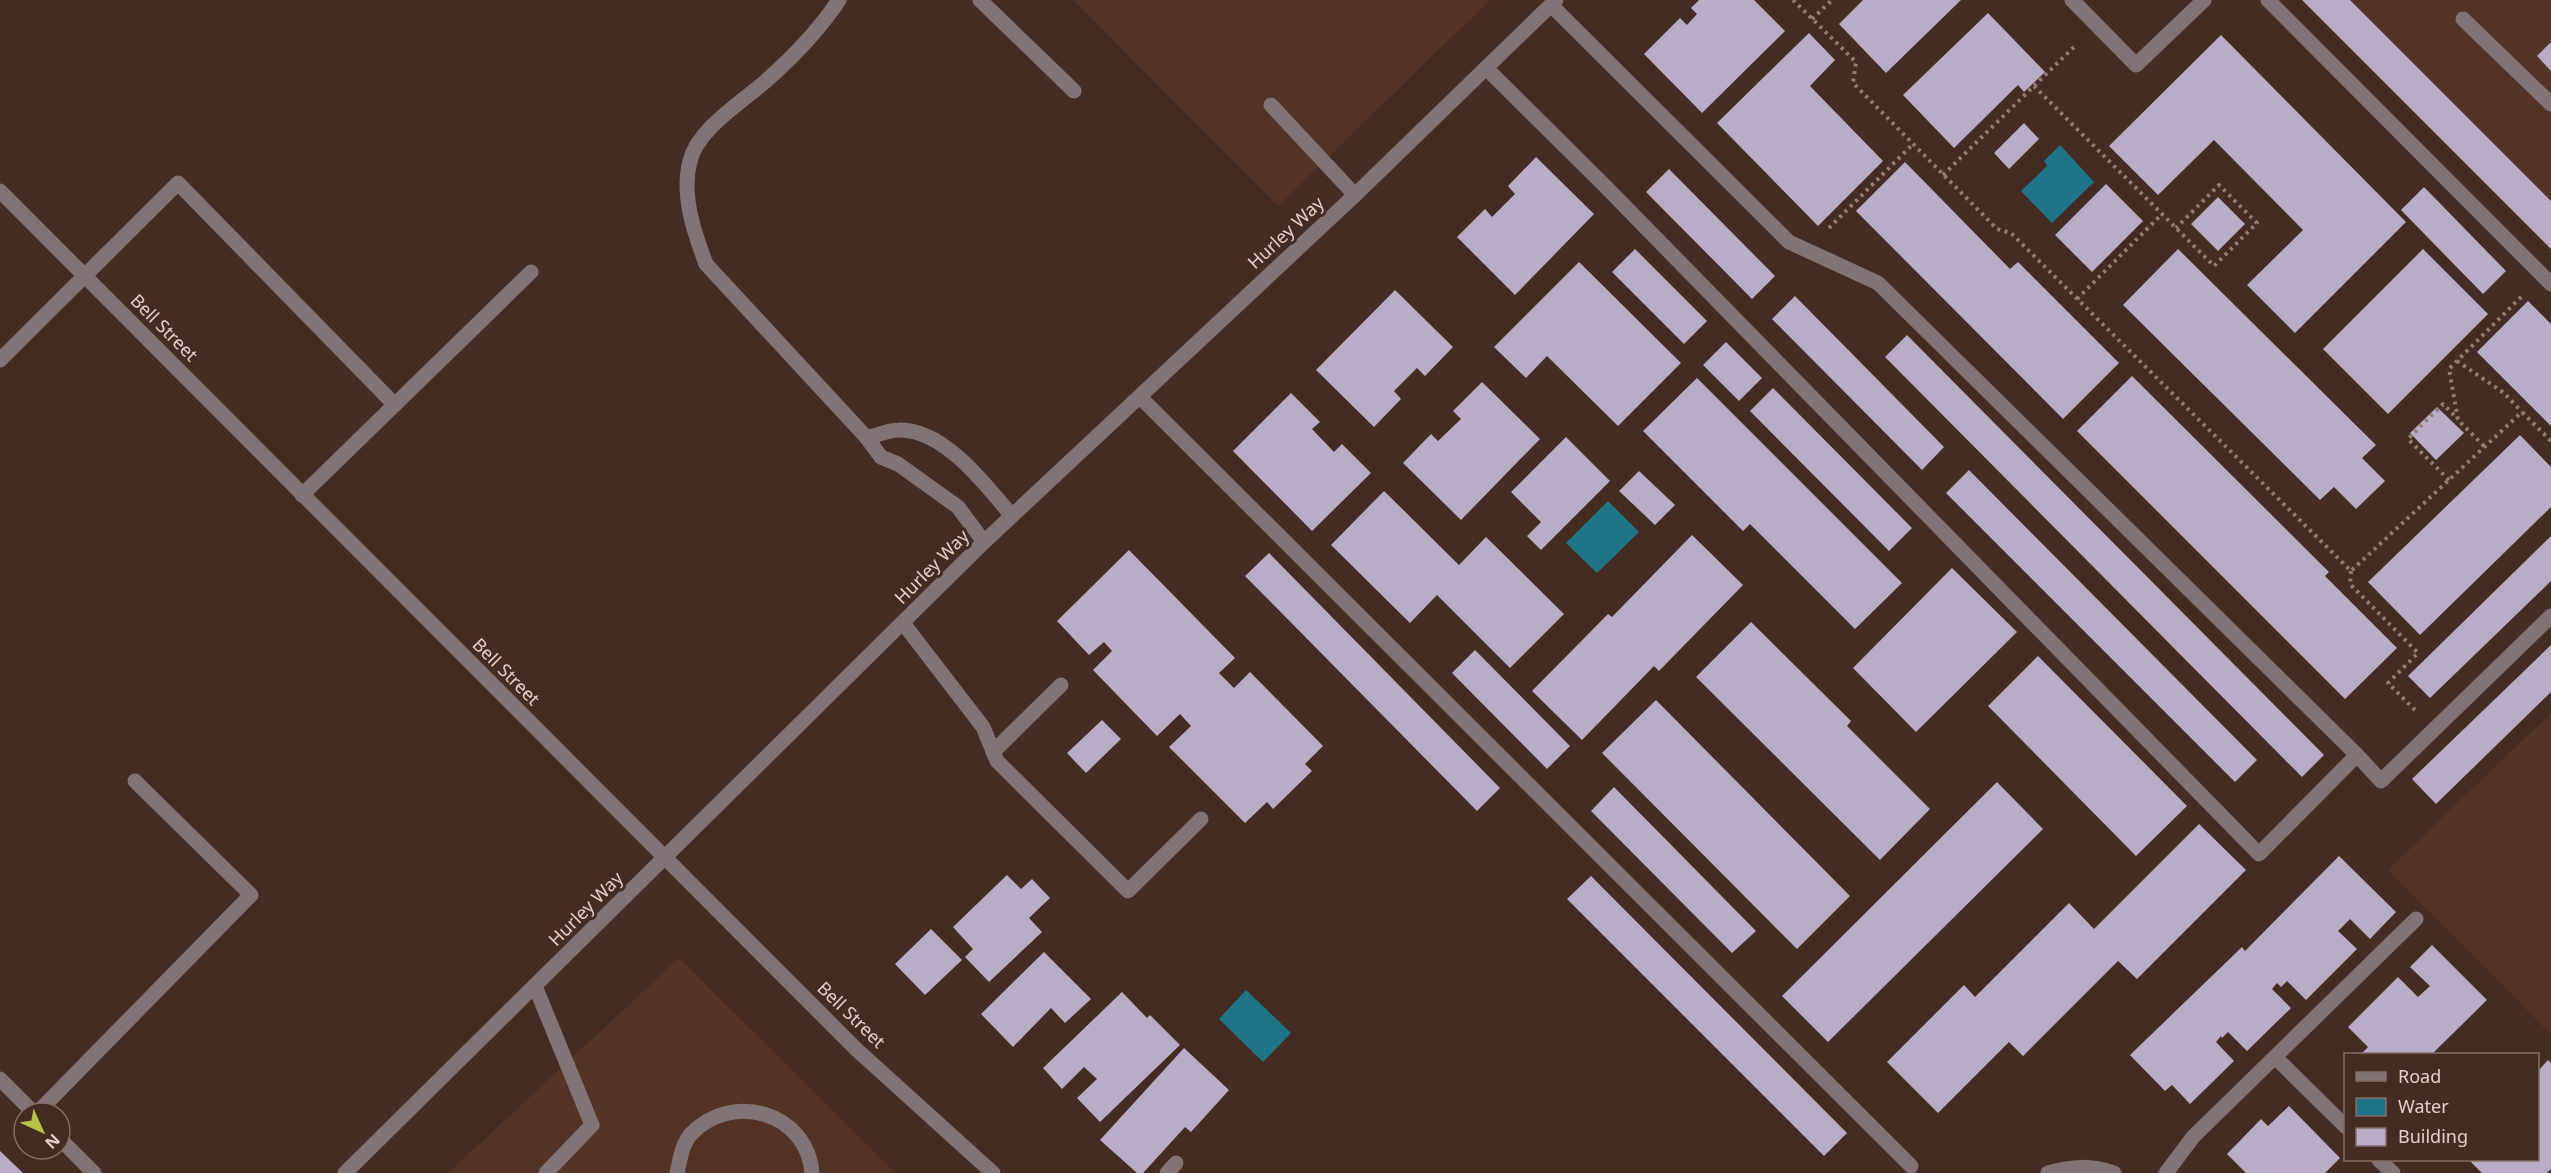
<svg xmlns="http://www.w3.org/2000/svg" width="2551" height="1173" viewBox="0 0 2551 1173" font-family="'Noto Sans',sans-serif">
<style>
.built{fill:#533326}
.water{fill:#1f7587}
.building{fill:#b9acc7}
.lines{fill:none;stroke-linecap:round;stroke-linejoin:round}
.path{stroke:#927e75;stroke-width:4;stroke-dasharray:3 4.5;stroke-linecap:butt}
.minor{stroke:#827376;stroke-width:15}
.labels{text-anchor:middle;stroke-width:6;stroke-linejoin:round;paint-order:stroke}
.street-label{font-size:18px;fill:#e0d0c9;stroke:#452c22}
</style>
<rect width="100%" height="100%" fill="#452c22"/>
<g class="built">
<polygon points="1073,0 1490,0 1278,206"/>
<polygon points="2348,0 2551,0 2551,204"/>
<polygon points="2551,713 2551,1034 2388,870"/>
<polygon points="679,958 895,1173 448,1173"/>
</g>
<g class="water">
<polygon points="2060,145 2094,182 2052,223 2021,191 2047,166 2044,161"/>
<polygon points="1608,501 1639,532 1597,573 1566,543"/>
<polygon points="1246,990 1291,1033 1263,1062 1219,1019"/>
</g>
<g class="building">
<polygon points="1699,0 1754,0 1785,31 1702,113 1644,54 1680,18 1687,25 1697,14 1691,8"/>
<polygon points="1863,0 1961,0 1886,73 1839,24"/>
<polygon points="2302,0 2350,0 2551,201 2551,249"/>
<polygon points="1988,13 2045,72 2024,92 2018,85 1954,148 1903,95"/>
<polygon points="1809,33 1835,60 1810,86 1883,161 1818,226 1717,123"/>
<polygon points="2221,35 2406,222 2295,333 2247,285 2303,230 2214,140 2158,195 2109,146"/>
<polygon points="2551,42 2551,71 2537,56"/>
<polygon points="2024,123 2039,139 2009,169 1994,153"/>
<polygon points="1536,157 1594,214 1515,295 1457,237 1485,209 1492,217 1515,194 1508,186"/>
<polygon points="1905,162 2010,269 2018,262 2119,363 2063,419 1856,211"/>
<polygon points="1669,169 1775,276 1752,299 1646,192"/>
<polygon points="2106,184 2143,221 2092,272 2055,235"/>
<polygon points="2424,187 2506,271 2483,294 2401,210"/>
<polygon points="2218,197 2245,224 2218,251 2191,224"/>
<polygon points="1635,249 1707,321 1684,344 1612,272"/>
<polygon points="2178,249 2376,445 2362,458 2385,481 2356,509 2334,487 2320,500 2123,305"/>
<polygon points="2423,249 2488,314 2388,414 2323,349"/>
<polygon points="1579,262 1681,363 1618,426 1547,356 1526,378 1494,347"/>
<polygon points="1395,290 1453,347 1425,376 1417,368 1394,391 1401,399 1374,427 1316,370"/>
<polygon points="1795,296 1944,447 1922,470 1772,319"/>
<polygon points="2528,301 2551,324 2551,426 2477,352"/>
<polygon points="1907,335 2324,755 2302,777 1885,357"/>
<polygon points="1726,342 1762,378 1739,401 1703,365"/>
<polygon points="2132,376 2329,572 2325,576 2397,648 2345,699 2077,431"/>
<polygon points="1697,378 1902,583 1855,629 1750,524 1743,531 1643,431"/>
<polygon points="1482,382 1540,439 1461,520 1403,463 1431,434 1438,441 1461,419 1453,411"/>
<polygon points="1773,388 1912,528 1889,551 1750,411"/>
<polygon points="1291,393 1320,422 1312,429 1334,452 1342,444 1371,473 1312,531 1233,451"/>
<polygon points="2437,407 2464,433 2436,460 2410,433"/>
<polygon points="2520,435 2551,467 2551,507 2420,635 2368,582"/>
<polygon points="1566,437 1610,481 1541,550 1527,536 1541,522 1511,492"/>
<polygon points="1969,470 2257,760 2235,782 1946,493"/>
<polygon points="1639,471 1675,505 1655,525 1619,491"/>
<polygon points="1384,491 1459,565 1486,537 1564,614 1510,668 1437,595 1410,623 1331,545"/>
<polygon points="1692,535 1743,585 1659,671 1654,666 1582,740 1532,691 1608,614 1612,617"/>
<polygon points="2551,536 2551,581 2430,698 2408,676"/>
<polygon points="1129,550 1235,658 1219,673 1234,688 1250,672 1323,746 1305,764 1312,771 1273,809 1267,802 1245,823 1169,747 1191,726 1180,714 1157,736 1093,670 1112,651 1104,642 1089,655 1057,621"/>
<polygon points="1269,553 1500,788 1477,811 1245,576"/>
<polygon points="1952,568 2017,632 1916,732 1853,668"/>
<polygon points="1751,622 1851,721 1847,726 1930,809 1880,860 1696,677"/>
<polygon points="2551,645 2551,692 2436,804 2412,779"/>
<polygon points="1475,650 1570,746 1547,769 1452,673"/>
<polygon points="2038,656 2187,806 2136,856 1988,706"/>
<polygon points="1656,700 1850,896 1797,949 1602,753"/>
<polygon points="1102,720 1121,739 1086,773 1067,753"/>
<polygon points="1997,782 2043,829 1828,1042 1782,996"/>
<polygon points="1614,787 1756,931 1732,953 1591,811"/>
<polygon points="2199,824 2246,870 2137,979 2118,961 2023,1056 2009,1042 1938,1113 1887,1062 1964,985 1975,997 2069,903 2094,929"/>
<polygon points="2339,856 2396,912 2370,939 2350,919 2338,931 2357,949 2306,1000 2287,981 2281,987 2277,983 2272,989 2291,1008 2247,1051 2228,1032 2222,1038 2221,1036 2216,1042 2234,1061 2190,1104 2172,1085 2165,1091 2130,1055 2242,947 2245,951"/>
<polygon points="1007,875 1021,889 1032,879 1050,898 1029,918 1042,932 989,982 965,957 973,949 953,927"/>
<polygon points="1591,876 1847,1133 1824,1156 1567,899"/>
<polygon points="931,929 962,960 925,995 895,964"/>
<polygon points="2432,945 2487,1000 2432,1054 2361,1054 2368,1047 2348,1027 2398,977 2418,997 2430,986 2410,967"/>
<polygon points="1044,952 1091,999 1065,1023 1051,1008 1013,1047 981,1014"/>
<polygon points="1122,992 1147,1018 1150,1015 1180,1045 1100,1122 1077,1098 1097,1079 1084,1067 1062,1089 1043,1068"/>
<polygon points="1184,1048 1229,1090 1191,1132 1185,1127 1143,1173 1137,1173 1100,1140"/>
<polygon points="2548,1060 2551,1063 2551,1169 2547,1173 2482,1173 2469,1160 2538,1160 2538,1071"/>
<polygon points="2289,1106 2340,1158 2325,1173 2246,1173 2227,1154 2261,1119 2268,1126"/>
<polygon points="0,1151 23,1173 0,1173"/>
</g>
<g class="lines">
<g class="path">
<polyline points="1793,0 1856,62 1853,83 1997,229 2011,233 2351,571 2522,412 2551,441"/>
<polyline points="1812,19 1832,0"/>
<polyline points="2034,86 2214,266 2257,223 2219,185 2176,228"/>
<polyline points="1943,175 2077,44"/>
<polyline points="1829,228 1913,144"/>
<polyline points="2077,299 2162,214"/>
<polyline points="2457,361 2504,393 2522,412"/>
<polyline points="2484,446 2458,420 2449,369 2523,295"/>
<polyline points="2449,480 2408,439 2443,404 2458,419"/>
<polyline points="2351,571 2350,584 2418,653 2388,683 2415,710"/>
</g>
<g class="minor">
<path d="M839 0C819 30 795 55 768 79 744 101 698 128 690 161 681 195 694 232 706 264L867 438"/>
<polyline points="980,0 1074,91"/>
<polyline points="2072,0 2136,65 2204,0"/>
<polyline points="2268,0 2551,284"/>
<polyline points="1551,5 1789,242 1878,283 2357,755"/>
<polyline points="2463,19 2551,104"/>
<polyline points="1486,68 1607,188 2259,854 2357,755 2381,781 2551,616"/>
<polyline points="1271,105 1355,195"/>
<polyline points="0,191 856,1049 993,1173"/>
<polyline points="0,360 178,183 395,405"/>
<polyline points="1140,397 1911,1166"/>
<polyline points="302,495 531,272"/>
<path d="M984 542 958 507 898 464 881 457 867 438C877 435 889 430 899 430 944 429 986 485 1012 516"/>
<polyline points="903,623 983,727 997,761 1128,891 1201,819"/>
<polyline points="993,752 1061,685"/>
<polyline points="535,986 592,1125 546,1173"/>
<polyline points="2275,1057 2346,1127"/>
<polyline points="0,1079 34,1113"/>
<polyline points="37,1113 251,895 135,781"/>
<polyline points="60,1139 94,1173"/>
<polyline points="2379,1160 2393,1173"/>
<polyline points="345,1173 984,542 1355,195 1556,0"/>
<path d="M677 1173C680 1160 682 1144 691 1134 732 1091 807 1112 812 1173"/>
<polyline points="1167,1173 1176,1163"/>
<path d="M2048 1173C2071 1166 2091 1165 2114 1173"/>
<polyline points="2166,1173 2193,1137 2416,919"/>
</g>
</g>
<g class="labels">
<g class="street-label">
<text transform="translate(1286 233) rotate(-43)" y="6">Hurley Way</text>
<text transform="translate(164 328) rotate(45)" y="6">Bell Street</text>
<text transform="translate(932 567) rotate(-45)" y="6">Hurley Way</text>
<text transform="translate(506 672) rotate(45)" y="6">Bell Street</text>
<text transform="translate(586 909) rotate(-45)" y="6">Hurley Way</text>
<text transform="translate(851 1015) rotate(44)" y="6">Bell Street</text>
</g>
</g>
<rect x="2344" y="1053" width="195" height="108" fill="#452c22" stroke="#836e65" stroke-width="1.5"/>
<rect x="2356" y="1072" width="30" height="9" fill="#827376" stroke="#836e65" stroke-width="1.5"/>
<text x="2398" y="1083" font-size="18" fill="#e0d0c9">Road</text>
<rect x="2356" y="1098" width="30" height="18" fill="#1f7587" stroke="#836e65" stroke-width="1.5"/>
<text x="2398" y="1113" font-size="18" fill="#e0d0c9">Water</text>
<rect x="2356" y="1128" width="30" height="18" fill="#b9acc7" stroke="#836e65" stroke-width="1.5"/>
<text x="2398" y="1143" font-size="18" fill="#e0d0c9">Building</text>
<g transform="translate(42 1131) rotate(135)"><circle r="28" fill="#452c22" stroke="#836e65" stroke-width="1.5"/>
<path d="M0-4.5L10 22L0 15L-10 22Z" fill="#b6c148"/>
<text y="-9" font-size="16" font-weight="bold" text-anchor="middle" fill="#e0d0c9">N</text>
</g>
</svg>
